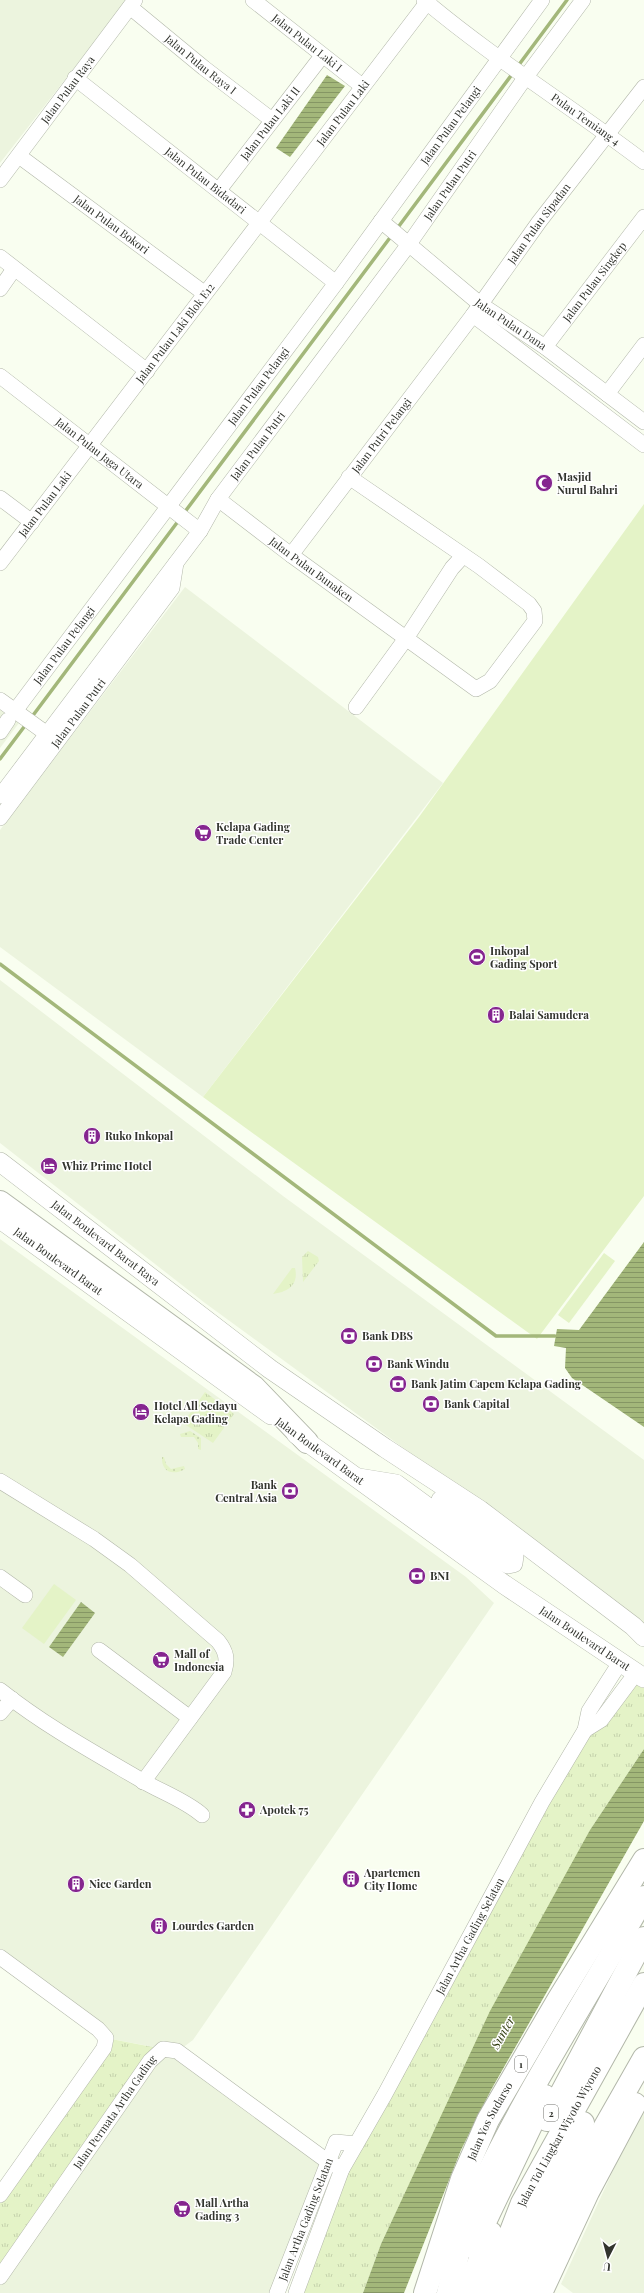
<svg xmlns="http://www.w3.org/2000/svg" width="644" height="2293" viewBox="0 0 644 2293" font-family="'Playfair Display',serif">
<style>
.built{fill:#ecf4de}
.grass{fill:url(#grass-tufts)}
.park{fill:#e4f3c7}
.garden{fill:url(#garden-dots)}
.water{fill:url(#water-rules)}
.lines{fill:none;stroke-linecap:round;stroke-linejoin:round}
.stream{stroke:#a3b77a;stroke-width:3.5}
.minor-casing{stroke:#b2b7a9;stroke-width:16}
.major-casing{stroke:#b2b7a9;stroke-width:20}
.highway-casing{stroke:#b2b7a9;stroke-width:24}
.minor{stroke:#fff;stroke-width:15}
.major{stroke:#fff;stroke-width:19}
.highway{stroke:#fff;stroke-width:22}
.labels{text-anchor:middle;stroke-width:3;stroke-linejoin:round;paint-order:stroke}
.shield{fill:#fff;stroke:#70716d;stroke-width:1}
.shield-label{font-size:10px;font-weight:bold;fill:#32342e}
.street-label{font-size:11px;fill:#32342e;stroke:#fff}
.poi-label{font-size:11px;font-weight:bold;fill:#32342e;stroke:#fff;text-anchor:start}
.water-label{font-size:12px;font-style:italic;fill:#303c0e;stroke:#fff}
</style>
<defs>
<pattern id="grass-tufts" width="24" height="20" patternUnits="userSpaceOnUse"><rect width="24" height="20" fill="#e4f3c7"/><path d="M3 7l-1-3M5 7V3M7 7l1-3M15 17l-1-3M17 17v-4M19 17l1-3" fill="none" stroke="#c4d1ab"/></pattern>
<pattern id="garden-dots" width="8" height="8" patternUnits="userSpaceOnUse"><rect width="8" height="8" fill="#e4f3c7"/><path d="M2 2h.1M6 6h.1" fill="none" stroke="#c4d1ab" stroke-width="1.8" stroke-linecap="round"/></pattern>
<pattern id="water-rules" width="6" height="5" patternUnits="userSpaceOnUse"><rect width="6" height="5" fill="#a3b77a"/><path d="M0 2.5h6" fill="none" stroke="#859664"/></pattern>
</defs>
<rect width="100%" height="100%" fill="#f9fef0"/>
<g class="built">
<polygon points="0,0 127,0 0,163"/>
<polygon points="185,587 443,783 203,1097 0,947 0,830"/>
<polygon points="0,702 22,719 0,748"/>
<polygon points="0,980 283,1196 644,1460 644,1624 205,1303 0,1143"/>
<polygon points="0,1239 466,1577 494,1603 193,2040 178,2051 327,2161 279,2293 0,2293 0,2274 164,2049 106,2038 0,1958"/>
<polygon points="644,2103 644,2293 573,2293 561,2284"/>
</g>
<g class="grass">
<polygon points="308,1251 318,1257 319,1261 303,1282 302,1257"/>
<path d="M292 1268H295C299 1285 288 1292 273 1294Z"/>
<polygon points="205,1392 234,1414 213,1443 183,1423"/>
<polygon points="636,1673 644,1678 644,1749 590,1830 431,2138 381,2244 363,2293 296,2293 342,2169 585,1730"/>
<polygon points="106,2038 163,2049 0,2270 0,2195"/>
</g>
<g class="park">
<polygon points="644,504 644,1196 537,1339 203,1097 419,817"/>
<polygon points="604,1253 615,1261 569,1323 558,1315"/>
<polygon points="54,1584 76,1600 44,1644 22,1628"/>
</g>
<g class="garden">
<polygon points="190,1431 201,1438 201,1450 198,1449 198,1443 194,1437 181,1437 180,1434"/>
<path d="M162 1457H164L166 1464 171 1469 184 1466 185 1469C173 1476 161 1472 162 1457Z"/>
</g>
<g class="water">
<polygon points="327,75 345,86 290,157 276,148"/>
<polygon points="644,1242 644,1427 572,1378 565,1368 566,1348 554,1346 557,1329 579,1330"/>
<polygon points="81,1602 95,1613 63,1657 49,1647"/>
<polygon points="644,1749 644,1821 491,2090 461,2150 404,2293 363,2293 381,2244 490,2011 590,1830"/>
</g>
<g class="lines">
<g class="stream">
<polyline points="518,66 567,0"/>
<polyline points="396,230 513,73"/>
<polyline points="184,513 392,235"/>
<polyline points="31,718 179,520"/>
<polyline points="0,759 27,723"/>
<polyline points="0,964 496,1336 555,1336"/>
</g>
<defs>
<g id="minor">
<path id="s1" d="M253 0 362 86"/>
<path id="s2" d="M424 0C494 59 572 107 644 162"/>
<path id="s3" d="M130 7 204 68 272 120"/>
<path id="s4" d="M75 78 336 283"/>
<path id="s5" d="M19 156 204 293"/>
<path id="s6" d="M0 180 135 0"/>
<path id="s7" d="M219 190 322 56"/>
<path id="s8" d="M381 221 480 304 545 347 644 422"/>
<polyline points="0,257 147,371"/>
<polyline points="0,289 14,269"/>
<polyline points="473,315 644,445"/>
<path id="s9" d="M545 347 644 217"/>
<path id="s10" d="M0 376 200 531"/>
<polyline points="607,394 644,345"/>
<polyline points="0,498 32,522"/>
<path id="s11" d="M218 499 291 555 476 689 490 681 535 621 534 611 529 604 479 566 349 477"/>
<path id="s12" d="M291 555 473 315 539 222 644 87"/>
<path id="s13" d="M0 563 429 0"/>
<polyline points="0,700 54,739"/>
<polyline points="356,707 407,637 452,568 463,556"/>
<path id="s14" d="M15 711 336 283 542 0"/>
<polyline points="0,732 8,720"/>
<path id="s15" d="M0 796 200 531 218 499 409 244 525 78 583 0"/>
<path id="s16" d="M0 818 172 588 176 563"/>
<path d="M0 1481 94 1539 130 1565 218 1641C226 1651 228 1659 224 1672L143 1782"/>
<polyline points="0,1577 25,1595"/>
<polyline points="99,1650 190,1718"/>
<path d="M0 1690C44 1725 93 1752 141 1780 161 1792 185 1800 202 1815"/>
<polyline points="0,1713 12,1699"/>
<polyline points="585,1730 601,1720 636,1673"/>
<polyline points="0,1957 98,2029 106,2038 104,2048 0,2195"/>
<path id="s17" d="M0 2277 150 2061 163 2049 177 2051 327 2161 342 2169"/>
<path id="s18" d="M277 2293 336 2142 356 2144"/>
<path id="s19" d="M296 2293 342 2169 385 2094 542 1802 585 1730 589 1711 621 1661"/>
</g>
<g id="major">
<path id="s20" d="M0 1162 270 1369 385 1448 480 1510 633 1626 644 1637"/>
<path id="s21" d="M0 1219 271 1415"/>
<path id="s22" d="M296 1434 505 1585 644 1678"/>
<polyline points="359,1478 396,1484 500,1560 508,1564 513,1563 514,1556 509,1551 471,1520 441,1500"/>
</g>
<g id="highway">
<polyline points="0,1202 254,1387 307,1442"/>
<polyline points="547,2120 644,1938"/>
<polyline points="473,2247 545,2096"/>
<path id="s23" d="M425 2293 462 2179 488 2120 558 2000 644 1860"/>
<path d="M448 2293C458 2256 466 2217 483 2183 530 2085 591 1992 644 1897"/>
<polyline points="466,2293 491,2233"/>
<path id="s24" d="M487 2293 522 2203 644 1984"/>
<polyline points="506,2293 565,2158 583,2123"/>
<polyline points="523,2293 583,2165 644,2058"/>
<polyline points="541,2293 588,2192 635,2104"/>
</g>
</defs>
<use href="#minor" class="minor-casing"/>
<use href="#major" class="major-casing"/>
<use href="#highway" class="highway-casing"/>
<use href="#minor" class="minor"/>
<use href="#major" class="major"/>
<use href="#highway" class="highway"/>
</g>
<defs>
<symbol id="mosque-disc" viewBox="-11 -11 22 22"><circle r="9.5" fill="#85258f" stroke="#fff"/><path d="M3.5-4.9A6 6 0 1 0 3.5 4.9A5 5 0 1 1 3.5-4.9Z" fill="#fff"/></symbol>
<symbol id="supermarket-disc" viewBox="-11 -11 22 22"><circle r="9.5" fill="#85258f" stroke="#fff"/><path d="M-6-5.5h2.5l.6 2H6L4.5 2H-2.5L-4.4-4H-6ZM-1.5 3.2a1.3 1.3 0 1 0 .1 0ZM3 3.2a1.3 1.3 0 1 0 .1 0Z" fill="#fff"/></symbol>
<symbol id="stadium-disc" viewBox="-11 -11 22 22"><circle r="9.5" fill="#85258f" stroke="#fff"/><path d="M0-5a6.5 5 0 1 0 0 10a6.5 5 0 1 0 0-10ZM-3.5-1.8h7v3.6h-7Z" fill="#fff"/></symbol>
<symbol id="building-disc" viewBox="-11 -11 22 22"><circle r="9.5" fill="#85258f" stroke="#fff"/><path d="M-4-6H4V6H1V3H-1V6H-4ZM-2.5-4.3h1.7v1.8h-1.7ZM.8-4.3h1.7v1.8H.8ZM-2.5-1h1.7V.8h-1.7ZM.8-1h1.7V.8H.8Z" fill="#fff"/></symbol>
<symbol id="hotel-disc" viewBox="-11 -11 22 22"><circle r="9.5" fill="#85258f" stroke="#fff"/><path d="M-6-4.5h1.5V1H6V5H4.5V3h-9V5H-6ZM-4 0a1.8 1.8 0 1 1 3.6 0ZM.5 0V-2.5h3Q6-2.5 6 0Z" fill="#fff"/></symbol>
<symbol id="bank-disc" viewBox="-11 -11 22 22"><circle r="9.5" fill="#85258f" stroke="#fff"/><path d="M-6-4H6V4H-6ZM0-2.3a2.3 2.3 0 1 0 0 4.6a2.3 2.3 0 1 0 0-4.6Z" fill="#fff"/></symbol>
<symbol id="pharmacy-disc" viewBox="-11 -11 22 22"><circle r="9.5" fill="#85258f" stroke="#fff"/><path d="M-2-6h4v4h4v4h-4v4h-4v-4h-4v-4h4Z" fill="#fff"/></symbol>
</defs>
<g fill-rule="evenodd">
<use href="#mosque-disc" x="534" y="473" width="20" height="20"/>
<use href="#supermarket-disc" x="193" y="823" width="20" height="20"/>
<use href="#stadium-disc" x="467" y="947" width="20" height="20"/>
<use href="#building-disc" x="486" y="1005" width="20" height="20"/>
<use href="#building-disc" x="82" y="1126" width="20" height="20"/>
<use href="#hotel-disc" x="39" y="1156" width="20" height="20"/>
<use href="#bank-disc" x="339" y="1326" width="20" height="20"/>
<use href="#bank-disc" x="364" y="1354" width="20" height="20"/>
<use href="#bank-disc" x="388" y="1374" width="20" height="20"/>
<use href="#bank-disc" x="421" y="1394" width="20" height="20"/>
<use href="#hotel-disc" x="131" y="1402" width="20" height="20"/>
<use href="#bank-disc" x="280" y="1481" width="20" height="20"/>
<use href="#bank-disc" x="407" y="1566" width="20" height="20"/>
<use href="#supermarket-disc" x="151" y="1650" width="20" height="20"/>
<use href="#pharmacy-disc" x="237" y="1800" width="20" height="20"/>
<use href="#building-disc" x="341" y="1869" width="20" height="20"/>
<use href="#building-disc" x="66" y="1874" width="20" height="20"/>
<use href="#building-disc" x="149" y="1916" width="20" height="20"/>
<use href="#supermarket-disc" x="172" y="2199" width="20" height="20"/>
</g>
<g class="labels">
<g class="shield">
<rect x="515" y="2056" width="12" height="16" rx="3"/>
<rect x="544" y="2105" width="14" height="16" rx="3"/>
</g>
<g class="shield-label">
<text x="521" y="2068">1</text>
<text x="551" y="2117">2</text>
</g>
<g class="street-label">
<text dy="4" stroke="none"><textPath href="#s1" startOffset="69">Jalan Pulau Laki I</textPath></text>
<text dy="4" stroke="none"><textPath href="#s3" startOffset="91">Jalan Pulau Raya I</textPath></text>
<text dy="4" stroke="none"><textPath href="#s6" startOffset="113">Jalan Pulau Raya</textPath></text>
<text dy="4" stroke="none"><textPath href="#s13" startOffset="566">Jalan Pulau Laki</textPath></text>
<text dy="4" stroke="none"><textPath href="#s2" startOffset="201">Pulau Temiang 4</textPath></text>
<text dy="4" stroke="none"><textPath href="#s7" startOffset="84">Jalan Pulau Laki II</textPath></text>
<text dy="4" stroke="none"><textPath href="#s14" startOffset="730">Jalan Pulau Pelangi</textPath></text>
<text dy="4" stroke="none"><textPath href="#s4" startOffset="166">Jalan Pulau Bidadari</textPath></text>
<text dy="4" stroke="none"><textPath href="#s15" startOffset="759">Jalan Pulau Putri</textPath></text>
<text dy="4" stroke="none"><textPath href="#s12" startOffset="414">Jalan Pulau Sipadan</textPath></text>
<text dy="4" stroke="none"><textPath href="#s5" startOffset="115">Jalan Pulau Bokori</textPath></text>
<text dy="4" stroke="none"><textPath href="#s9" startOffset="82">Jalan Pulau Singkep</textPath></text>
<text dy="4" stroke="none"><textPath href="#s8" startOffset="166">Jalan Pulau Dana</textPath></text>
<text dy="4" stroke="none"><textPath href="#s13" startOffset="289">Jalan Pulau Laki Blok E12</textPath></text>
<text dy="4" stroke="none"><textPath href="#s14" startOffset="406">Jalan Pulau Pelangi</textPath></text>
<text dy="4" stroke="none"><textPath href="#s12" startOffset="150">Jalan Putri Pelangi</textPath></text>
<text dy="4" stroke="none"><textPath href="#s15" startOffset="435">Jalan Pulau Putri</textPath></text>
<text dy="4" stroke="none"><textPath href="#s10" startOffset="126">Jalan Pulau Jaga Utara</textPath></text>
<text dy="4" stroke="none"><textPath href="#s13" startOffset="74">Jalan Pulau Laki</textPath></text>
<text dy="4" stroke="none"><textPath href="#s11" startOffset="117">Jalan Pulau Bunaken</textPath></text>
<text dy="4" stroke="none"><textPath href="#s14" startOffset="82">Jalan Pulau Pelangi</textPath></text>
<text dy="4" stroke="none"><textPath href="#s16" startOffset="131">Jalan Pulau Putri</textPath></text>
<text dy="4" stroke="none"><textPath href="#s20" startOffset="133">Jalan Boulevard Barat Raya</textPath></text>
<text dy="4" stroke="none"><textPath href="#s21" startOffset="72">Jalan Boulevard Barat</textPath></text>
<text transform="translate(320 1451) rotate(36)" y="4">Jalan Boulevard Barat</text>
<text dy="4" stroke="none"><textPath href="#s22" startOffset="354">Jalan Boulevard Barat</textPath></text>
<text dy="4" stroke="none"><textPath href="#s19" startOffset="398">Jalan Artha Gading Selatan</textPath></text>
<text dy="4" stroke="none"><textPath href="#s17" startOffset="201">Jalan Permata Artha Gading</textPath></text>
<text dy="4" stroke="none"><textPath href="#s23" startOffset="184">Jalan Yos Sudarso</textPath></text>
<text dy="4" stroke="none"><textPath href="#s24" startOffset="173">Jalan Tol Lingkar Wiyoto Wiyono</textPath></text>
<text dy="4" stroke="none"><textPath href="#s18" startOffset="79">Jalan Artha Gading Selatan</textPath></text>
</g>
<g class="poi-label">
<text x="557" y="481">Masjid<tspan x="557" dy="13">Nurul Bahri</tspan></text>
<text x="216" y="831">Kelapa Gading<tspan x="216" dy="13">Trade Center</tspan></text>
<text x="490" y="955">Inkopal<tspan x="490" dy="13">Gading Sport</tspan></text>
<text x="509" y="1019">Balai Samudera</text>
<text x="105" y="1140">Ruko Inkopal</text>
<text x="62" y="1170">Whiz Prime Hotel</text>
<text x="362" y="1340">Bank DBS</text>
<text x="387" y="1368">Bank Windu</text>
<text x="411" y="1388">Bank Jatim Capem Kelapa Gading</text>
<text x="444" y="1408">Bank Capital</text>
<text x="154" y="1410">Hotel All Sedayu<tspan x="154" dy="13">Kelapa Gading</tspan></text>
<text x="277" y="1489" text-anchor="end">Bank<tspan x="277" dy="13">Central Asia</tspan></text>
<text x="430" y="1580">BNI</text>
<text x="174" y="1658">Mall of<tspan x="174" dy="13">Indonesia</tspan></text>
<text x="260" y="1814">Apotek 75</text>
<text x="364" y="1877">Apartemen<tspan x="364" dy="13">City Home</tspan></text>
<text x="89" y="1888">Nice Garden</text>
<text x="172" y="1930">Lourdes Garden</text>
<text x="195" y="2207">Mall Artha<tspan x="195" dy="13">Gading 3</tspan></text>
</g>
<g class="water-label">
<text transform="translate(503 2033) rotate(-61)" y="4">Sunter</text>
</g>
</g>
<g transform="translate(608 2257) rotate(186)" stroke="#ffffff" stroke-width="3" paint-order="stroke">
<path d="M0-3L7 15L0 10L-7 15Z" fill="#32342e"/>
<text y="-6" font-size="11" font-weight="bold" text-anchor="middle" fill="#32342e">U</text>
</g>
</svg>
